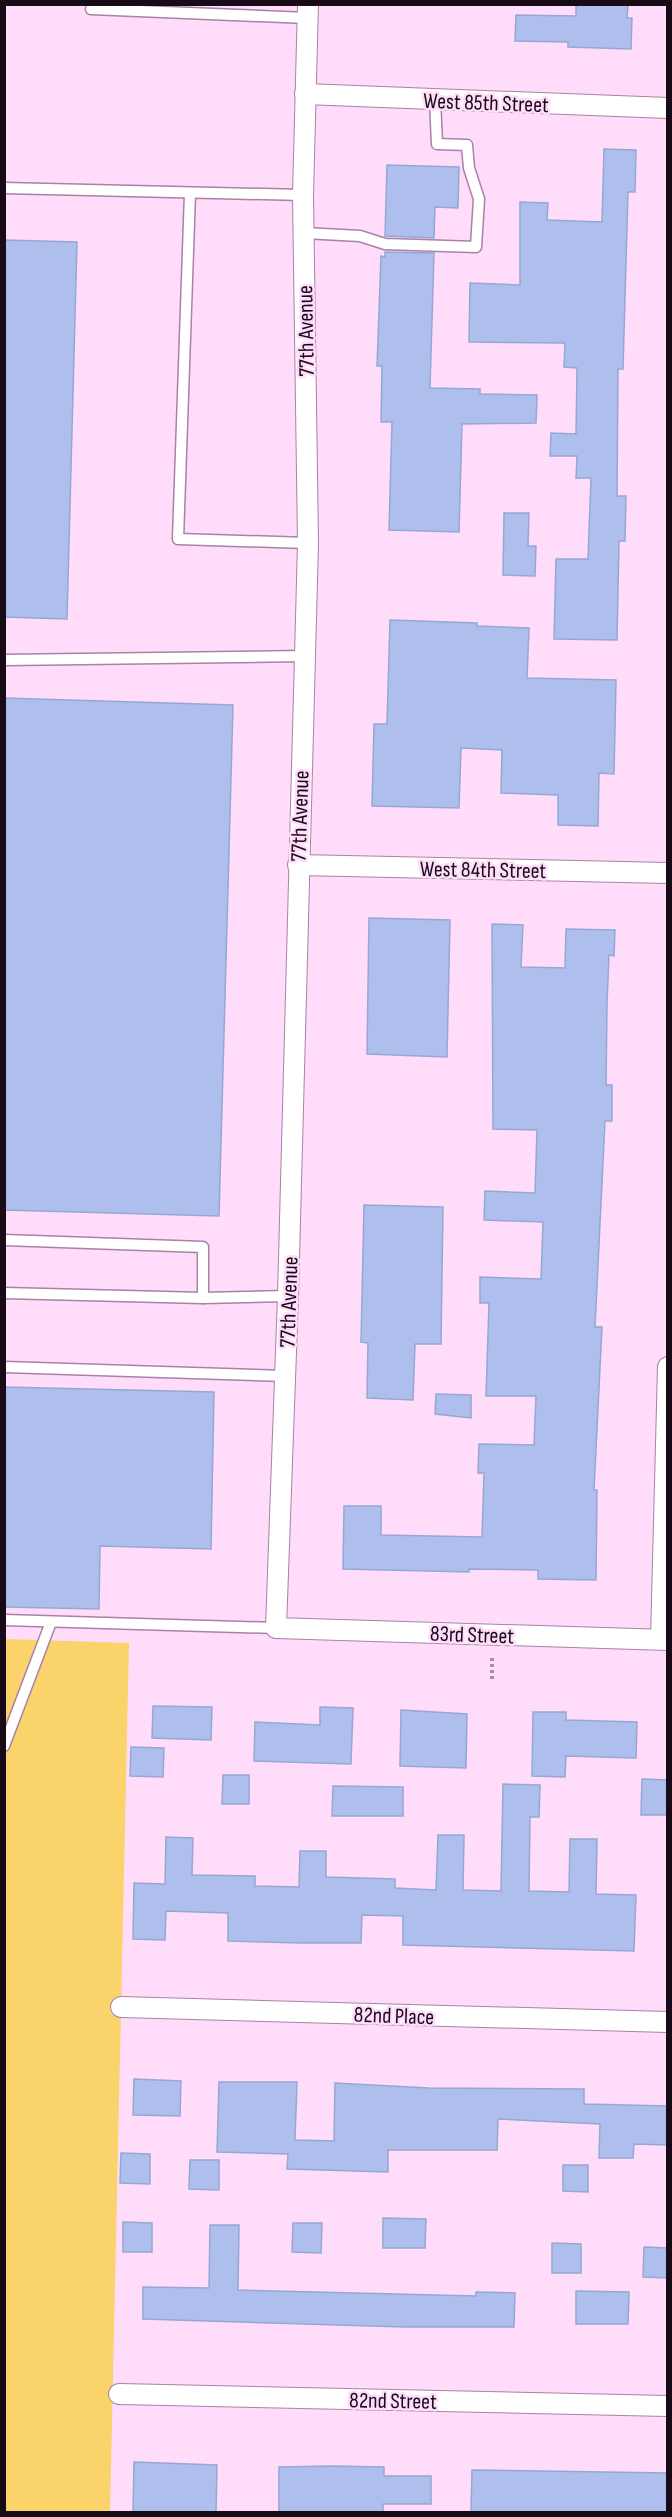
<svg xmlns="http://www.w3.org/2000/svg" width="672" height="2517" viewBox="0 0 672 2517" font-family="'Sofia Sans Condensed',sans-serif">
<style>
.green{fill:#fad36b}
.building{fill:#aebfee;stroke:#97a7d4;stroke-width:1.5}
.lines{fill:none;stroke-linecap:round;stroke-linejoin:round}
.service-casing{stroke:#a982a6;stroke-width:13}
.minor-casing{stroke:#a982a6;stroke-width:22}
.path{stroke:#a98ea6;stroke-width:4;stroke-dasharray:3 3;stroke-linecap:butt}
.service{stroke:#fff;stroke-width:10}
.minor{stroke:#fff;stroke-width:20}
.labels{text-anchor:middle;stroke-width:5;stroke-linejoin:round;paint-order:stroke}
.street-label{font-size:22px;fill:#180a17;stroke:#fedcfa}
</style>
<rect width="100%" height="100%" fill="#fedcfa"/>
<polygon class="green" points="5,1639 129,1643 110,2512 5,2512"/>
<g class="building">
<polygon points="576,4 628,4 627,18 632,18 631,49 568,47 568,42 515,41 516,15 576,16"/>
<polygon points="604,149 636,150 635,192 628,192 623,369 618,369 617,496 626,496 625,541 619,541 617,640 554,639 556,559 588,559 591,478 576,478 577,456 550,456 551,433 576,434 577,368 564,367 565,343 469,342 470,283 520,285 520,202 548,203 547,220 602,222"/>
<polygon points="387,165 459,167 458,208 435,207 434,238 385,236"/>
<polygon points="4,240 77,242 67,619 4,617"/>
<polygon points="385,252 434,253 430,388 480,389 480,394 537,395 536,423 462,424 459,532 389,530 392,422 381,422 382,366 377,366 381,256 385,257"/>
<polygon points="504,513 529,513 528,546 536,546 535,576 503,575"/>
<polygon points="390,620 477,623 477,626 529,628 527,678 616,680 614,774 599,773 598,826 558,825 558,795 501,793 502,750 461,748 459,808 372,806 374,724 387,724"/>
<polygon points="4,698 233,705 219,1216 4,1210"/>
<polygon points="369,918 450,920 447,1057 367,1054"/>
<polygon points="492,924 523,925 521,967 565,968 566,929 615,930 614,956 609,955 607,1004 606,1085 612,1085 612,1121 605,1121 595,1327 602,1327 594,1490 597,1490 596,1580 538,1579 538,1570 469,1569 469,1572 343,1569 344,1506 381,1506 381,1535 482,1537 484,1473 478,1473 479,1444 534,1445 536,1396 486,1396 489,1303 480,1303 480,1277 541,1279 543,1222 484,1220 485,1191 535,1193 537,1130 493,1129"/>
<polygon points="364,1205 443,1207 441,1344 415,1344 413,1400 367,1398 368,1343 361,1342"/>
<polygon points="4,1387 214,1392 211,1549 100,1546 99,1609 4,1607"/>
<polygon points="436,1394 471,1395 471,1418 435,1414"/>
<polygon points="153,1706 212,1707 211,1740 152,1738"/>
<polygon points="320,1707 353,1708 351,1764 254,1761 255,1722 320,1725"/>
<polygon points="401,1710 467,1714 466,1768 400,1766"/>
<polygon points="533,1712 566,1712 566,1720 637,1722 636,1758 566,1756 565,1777 532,1776"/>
<polygon points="131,1747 164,1748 163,1777 130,1776"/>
<polygon points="223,1775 249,1775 249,1804 222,1804"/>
<polygon points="642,1779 668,1780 668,1815 641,1815"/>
<polygon points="503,1784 540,1785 539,1817 530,1817 529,1891 569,1892 570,1839 597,1839 596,1894 636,1895 634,1951 403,1945 403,1916 362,1915 361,1943 300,1943 228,1941 228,1913 166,1911 165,1940 133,1939 134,1883 165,1884 166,1837 193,1838 192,1875 255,1876 255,1886 299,1887 300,1851 326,1851 326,1877 395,1879 395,1888 436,1890 438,1835 464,1835 463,1890 501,1891"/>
<polygon points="333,1786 403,1787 403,1816 332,1816"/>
<polygon points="134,2079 181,2081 180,2116 133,2115"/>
<polygon points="219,2082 297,2082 295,2140 334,2141 335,2083 429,2088 584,2089 584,2104 668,2106 668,2145 634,2144 633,2158 599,2158 600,2124 498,2119 497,2150 388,2150 388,2172 287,2169 288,2154 217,2152"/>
<polygon points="121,2153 150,2154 150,2184 120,2183"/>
<polygon points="190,2160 219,2160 219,2190 189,2189"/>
<polygon points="563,2165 588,2165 588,2192 563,2191"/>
<polygon points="383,2218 426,2219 425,2248 383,2248"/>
<polygon points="123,2222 152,2223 152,2252 123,2252"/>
<polygon points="293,2223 322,2223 321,2253 292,2252"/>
<polygon points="210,2225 239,2225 238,2290 476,2296 476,2292 515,2293 514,2327 405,2327 143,2319 143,2287 209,2288"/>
<polygon points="552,2243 581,2244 581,2273 552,2273"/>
<polygon points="644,2247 668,2248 668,2278 643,2277"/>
<polygon points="576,2291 629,2292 628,2324 576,2324"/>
<polygon points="134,2462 217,2465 216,2512 133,2512"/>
<polygon points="331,2466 384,2467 384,2476 431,2476 431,2504 383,2504 383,2512 279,2512 279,2467"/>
<polygon points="472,2470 668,2473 668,2512 471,2512"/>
</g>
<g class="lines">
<defs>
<g id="service">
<polyline points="91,9 307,18"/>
<polyline points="4,188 303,195"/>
<polyline points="190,193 178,539 308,543"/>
<polyline points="304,233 360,236 385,244 476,247 479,199 469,168 467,145 437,144 435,100"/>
<polyline points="4,660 305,656"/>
<polyline points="4,1240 203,1247 203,1298"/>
<polyline points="4,1293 203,1298 288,1296"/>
<polyline points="4,1367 285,1376"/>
<polyline points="4,1620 276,1628"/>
<polyline points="4,1746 51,1622"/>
</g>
<g id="minor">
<polyline points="308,4 303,195 308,543 288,1296 276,1628 668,1640"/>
<polyline points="305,94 668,108"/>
<polyline points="298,865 668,873"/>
<polyline points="661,1639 668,1367"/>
<polyline points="121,2007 668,2022"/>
<polyline points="119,2394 668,2406"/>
</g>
</defs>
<use href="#service" class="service-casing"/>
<use href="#minor" class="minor-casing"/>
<polyline class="path" points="492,1679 492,1655"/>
<use href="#service" class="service"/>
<use href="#minor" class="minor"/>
</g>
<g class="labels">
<g class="street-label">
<text transform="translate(486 102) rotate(2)" y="8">West 85th Street</text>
<text transform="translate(305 331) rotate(-91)" y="8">77th Avenue</text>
<text transform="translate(299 816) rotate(-88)" y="8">77th Avenue</text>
<text transform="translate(483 869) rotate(1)" y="8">West 84th Street</text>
<text transform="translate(288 1302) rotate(-88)" y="8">77th Avenue</text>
<text transform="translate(472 1634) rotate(2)" y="8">83rd Street</text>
<text transform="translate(394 2015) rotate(2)" y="8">82nd Place</text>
<text transform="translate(393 2400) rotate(1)" y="8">82nd Street</text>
</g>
</g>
<rect width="672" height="2517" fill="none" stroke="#180a17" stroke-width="12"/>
</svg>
